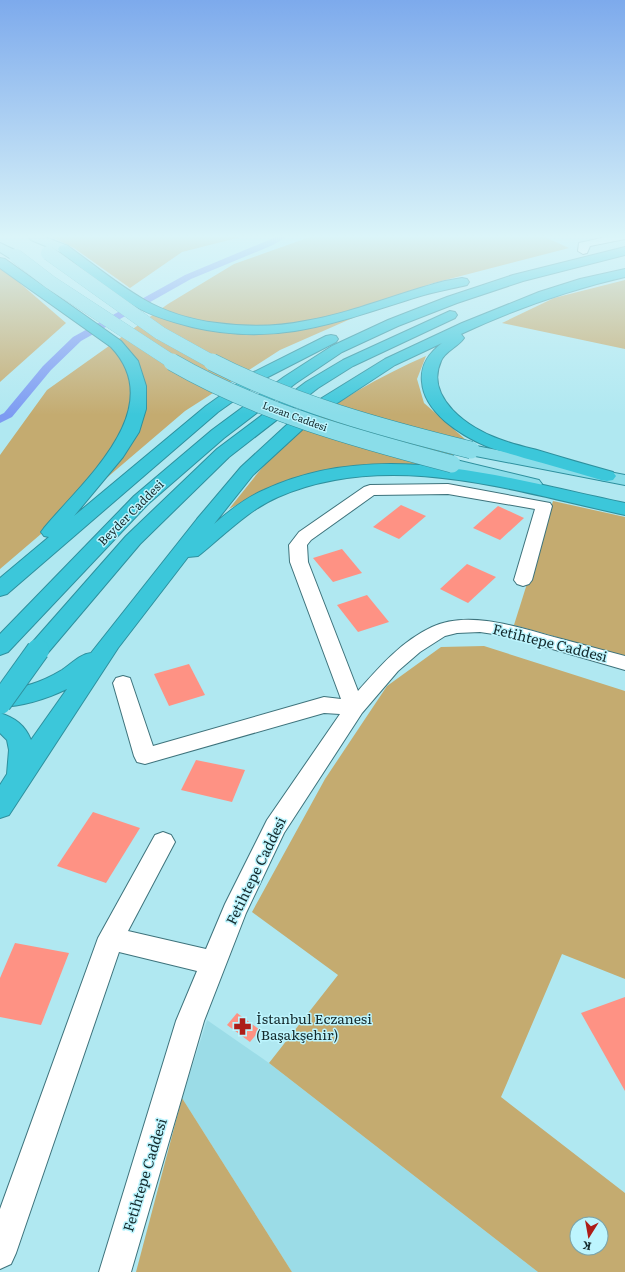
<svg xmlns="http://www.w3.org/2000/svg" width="625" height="1272" viewBox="0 0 625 1272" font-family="Literata,serif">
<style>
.built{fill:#9bdce7}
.green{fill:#c4ab70;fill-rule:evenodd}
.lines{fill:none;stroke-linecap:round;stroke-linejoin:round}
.canal{fill:#7d9bf2;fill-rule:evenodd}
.building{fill:#fe9284}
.minor-casing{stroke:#3e737c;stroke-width:2}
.major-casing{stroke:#2e909e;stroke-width:2}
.highway-casing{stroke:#2e909e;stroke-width:2}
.minor{fill:#fff;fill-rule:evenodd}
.major{fill:#8adde9;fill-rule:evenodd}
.highway{fill:#3cc7da;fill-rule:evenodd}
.major-bridge-far1-casing{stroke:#2e909e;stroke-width:14;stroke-linecap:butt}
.major-bridge-casing{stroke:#2e909e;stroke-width:18;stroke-linecap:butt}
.highway-bridge-casing{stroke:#2e909e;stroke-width:24;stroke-linecap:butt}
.major-bridge-far1{stroke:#8adde9;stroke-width:14}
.major-bridge{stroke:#8adde9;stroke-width:17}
.highway-bridge{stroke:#3cc7da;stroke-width:22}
.labels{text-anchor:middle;stroke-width:3;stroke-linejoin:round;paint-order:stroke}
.far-street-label{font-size:10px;fill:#152b2e;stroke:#bdf5fe}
.street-label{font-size:12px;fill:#152b2e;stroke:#bdf5fe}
.near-street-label{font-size:14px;fill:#152b2e;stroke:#bdf5fe}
.near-poi-label{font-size:14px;fill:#152b2e;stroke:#bdf5fe;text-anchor:start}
</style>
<rect width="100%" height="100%" fill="#b0e8f1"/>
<polygon class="built" points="207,1020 269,1063 538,1272 292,1272 182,1098"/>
<g class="green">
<polygon points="52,237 241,237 182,252 130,288 74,248"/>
<polygon points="310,237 545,237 569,248 430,284 280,350 185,411 0,569 0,455 47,390 168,304 234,264"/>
<polygon points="0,266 66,323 0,382"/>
<polygon points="625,280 625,349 502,323 554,298"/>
<path d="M426 356 417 379 424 403 466 440 441 468C383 464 324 463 270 487 256 493 243 502 229 509 250 483 270 455 296 434 334 402 380 376 426 356Z"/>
<polygon points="553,501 625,517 625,656 514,625"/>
<path d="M484 646 625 691V979L562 954 501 1097 625 1193V1272H538L269 1063 338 975 252 912 325 779 387 686 441 647ZM577 1224H601V1248H577Z"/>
<polygon points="182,1098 292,1272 136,1272"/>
</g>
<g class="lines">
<polygon class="canal" points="276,237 286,237 273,245 191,279 81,341 51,370 12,417 0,423 0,415 4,413 43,366 73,337 185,275"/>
</g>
<g class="building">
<polygon points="401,505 426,516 399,539 373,527"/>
<polygon points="498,506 524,518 500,540 473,528"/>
<polygon points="342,549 362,573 333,582 313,558"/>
<polygon points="467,564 496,577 468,603 440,589"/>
<polygon points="367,595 389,622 358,632 337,605"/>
<polygon points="189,664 205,695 169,706 154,674"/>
<polygon points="196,760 245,770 232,802 181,790"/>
<polygon points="93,812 140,828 106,883 57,866"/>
<polygon points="15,943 69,953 41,1025 0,1017 0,978"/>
<polygon points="625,997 625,1091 581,1013"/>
<polygon points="237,1013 260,1030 250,1042 227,1025"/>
</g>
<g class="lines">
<defs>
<g id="minor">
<polygon points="606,237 625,237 625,239 590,246 587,253 583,254 578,251 579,243"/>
<path d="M448 484 550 503 552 506 532 580 529 584 523 586 517 584 514 580 535 509 448 494 374 495 311 540 307 545 308 562 358 691C380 666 402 641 432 627 468 610 518 627 554 637 578 643 601 650 625 656V670L507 636 480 632 457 633 445 636 420 652 398 671 362 713 284 833 246 913 204 1021 131 1272H99L176 1021 197 971 119 952 16 1253 11 1264 0 1269V1209L98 938 155 835 163 832 171 835 175 842 128 931 206 949 225 904 267 820 340 714 324 713 145 764 137 762 134 756 113 683 116 678 123 676 130 678 153 746 324 697 341 699 290 562 289 545 299 532 364 487 370 485Z"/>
</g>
<g id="major">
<polygon points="29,237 45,237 68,246 70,249 68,252 60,252 31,240"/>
<polygon points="0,243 21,253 22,256 21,259 11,259 0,252"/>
<polygon points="471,445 625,475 625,485 465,454 462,450 465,446"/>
<polygon points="452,459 539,480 542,484 539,488 533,489 446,468 443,464 446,460"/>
</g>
<g id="highway">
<path d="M64 245 68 246C93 264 117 284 143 299 165 312 192 320 217 323 246 327 276 327 305 321 353 313 398 293 445 281L462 278 467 279 469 282 467 285C450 289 433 292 417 297 337 322 278 347 192 327 172 322 151 316 133 305 107 290 84 269 60 252L58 249 60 246Z"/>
<polygon points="625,247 625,255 523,281 457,303 398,326 342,352 296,383 224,438 148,504 8,652 0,655 0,634 134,496 212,430 284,377 332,346 388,320 447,297 513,275"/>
<path d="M0 258 5 259 121 341 138 361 146 386V409L139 432 123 457 74 516 206 406 254 372 326 336 331 335 336 336 338 339 336 342 266 378 218 412 7 594 0 596V578L49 537 44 536 41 532 44 528C82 482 170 409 111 347L0 268Z"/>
<path d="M625 269V277C568 290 513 310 461 334L464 338C458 347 445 351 441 361 424 398 470 429 499 439 512 444 525 447 537 450 563 458 588 465 613 472L616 476 613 480 607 481 601 480C575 472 550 465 524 458 512 454 498 451 486 446 460 435 424 412 422 382 420 365 429 353 442 343L395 365 316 417 253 475 214 524C229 511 245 498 264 490 379 436 508 479 625 503V515C513 491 389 449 278 497 248 510 223 536 198 556L188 557 118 648 9 815 0 818V785L7 774 9 750 7 740 0 733V713C15 718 25 725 31 740L67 689C46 699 24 706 0 707V689C23 689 42 682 62 670 71 664 80 654 91 653L197 519 241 467 304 409 385 359 462 323 539 292 580 279Z"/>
<polygon points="450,311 455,312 457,315 455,318 353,366 318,388 229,457 140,544 46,655 38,658 30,655 27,650 30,645 126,536 217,449 306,382 343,360"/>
</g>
</defs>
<use href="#minor" class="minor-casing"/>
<use href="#major" class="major-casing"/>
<use href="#highway" class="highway-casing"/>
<use href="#minor" class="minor"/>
<use href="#major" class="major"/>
<use href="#highway" class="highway"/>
<defs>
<g id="major-bridge-far1">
<polyline points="48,253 160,333 214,363"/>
<polyline points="16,256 50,282 174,363"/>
</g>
<g id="major-bridge">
<path d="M172 362C258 412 357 439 452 464"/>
<path d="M212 362C294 404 382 428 471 450"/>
</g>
<polyline id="highway-bridge" points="0,703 38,650"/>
</defs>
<use href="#major-bridge-far1" class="major-bridge-far1-casing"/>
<use href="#major-bridge" class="major-bridge-casing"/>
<use href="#highway-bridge" class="highway-bridge-casing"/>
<use href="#major-bridge-far1" class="major-bridge-far1"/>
<use href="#major-bridge" class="major-bridge"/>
<use href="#highway-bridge" class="highway-bridge"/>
</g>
<linearGradient id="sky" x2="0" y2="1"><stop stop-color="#7daaec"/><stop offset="0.57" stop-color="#dbf5f9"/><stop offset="1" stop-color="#dbf5f9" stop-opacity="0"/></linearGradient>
<rect width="625" height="415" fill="url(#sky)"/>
<defs>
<symbol id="pharmacy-bare" viewBox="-9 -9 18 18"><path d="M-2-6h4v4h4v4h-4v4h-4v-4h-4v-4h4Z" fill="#ad1d18" stroke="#bdf5fe" stroke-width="2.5" paint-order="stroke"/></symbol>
</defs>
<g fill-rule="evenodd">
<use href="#pharmacy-bare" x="230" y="1014" width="25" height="25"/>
</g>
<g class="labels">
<g class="far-street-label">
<text transform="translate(295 416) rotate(20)" y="4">Lozan Caddesi</text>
</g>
<g class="street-label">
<text transform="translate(131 513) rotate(-45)" y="4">Beyder Caddesi</text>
</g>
<g class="near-street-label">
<text transform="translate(550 643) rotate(14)" y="5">Fetihtepe Caddesi</text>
<text transform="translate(256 871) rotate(-64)" y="5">Fetihtepe Caddesi</text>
<text transform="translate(145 1175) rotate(-73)" y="5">Fetihtepe Caddesi</text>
</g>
<g class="near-poi-label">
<text x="256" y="1024">İstanbul Eczanesi<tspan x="256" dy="16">(Başakşehir)</tspan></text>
</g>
</g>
<g transform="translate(589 1236) rotate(191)"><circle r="19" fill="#bdf5fe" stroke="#7aa4ab"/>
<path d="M0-3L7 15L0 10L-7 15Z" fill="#ad1d18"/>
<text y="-6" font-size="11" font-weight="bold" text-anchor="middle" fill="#152b2e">K</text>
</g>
</svg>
